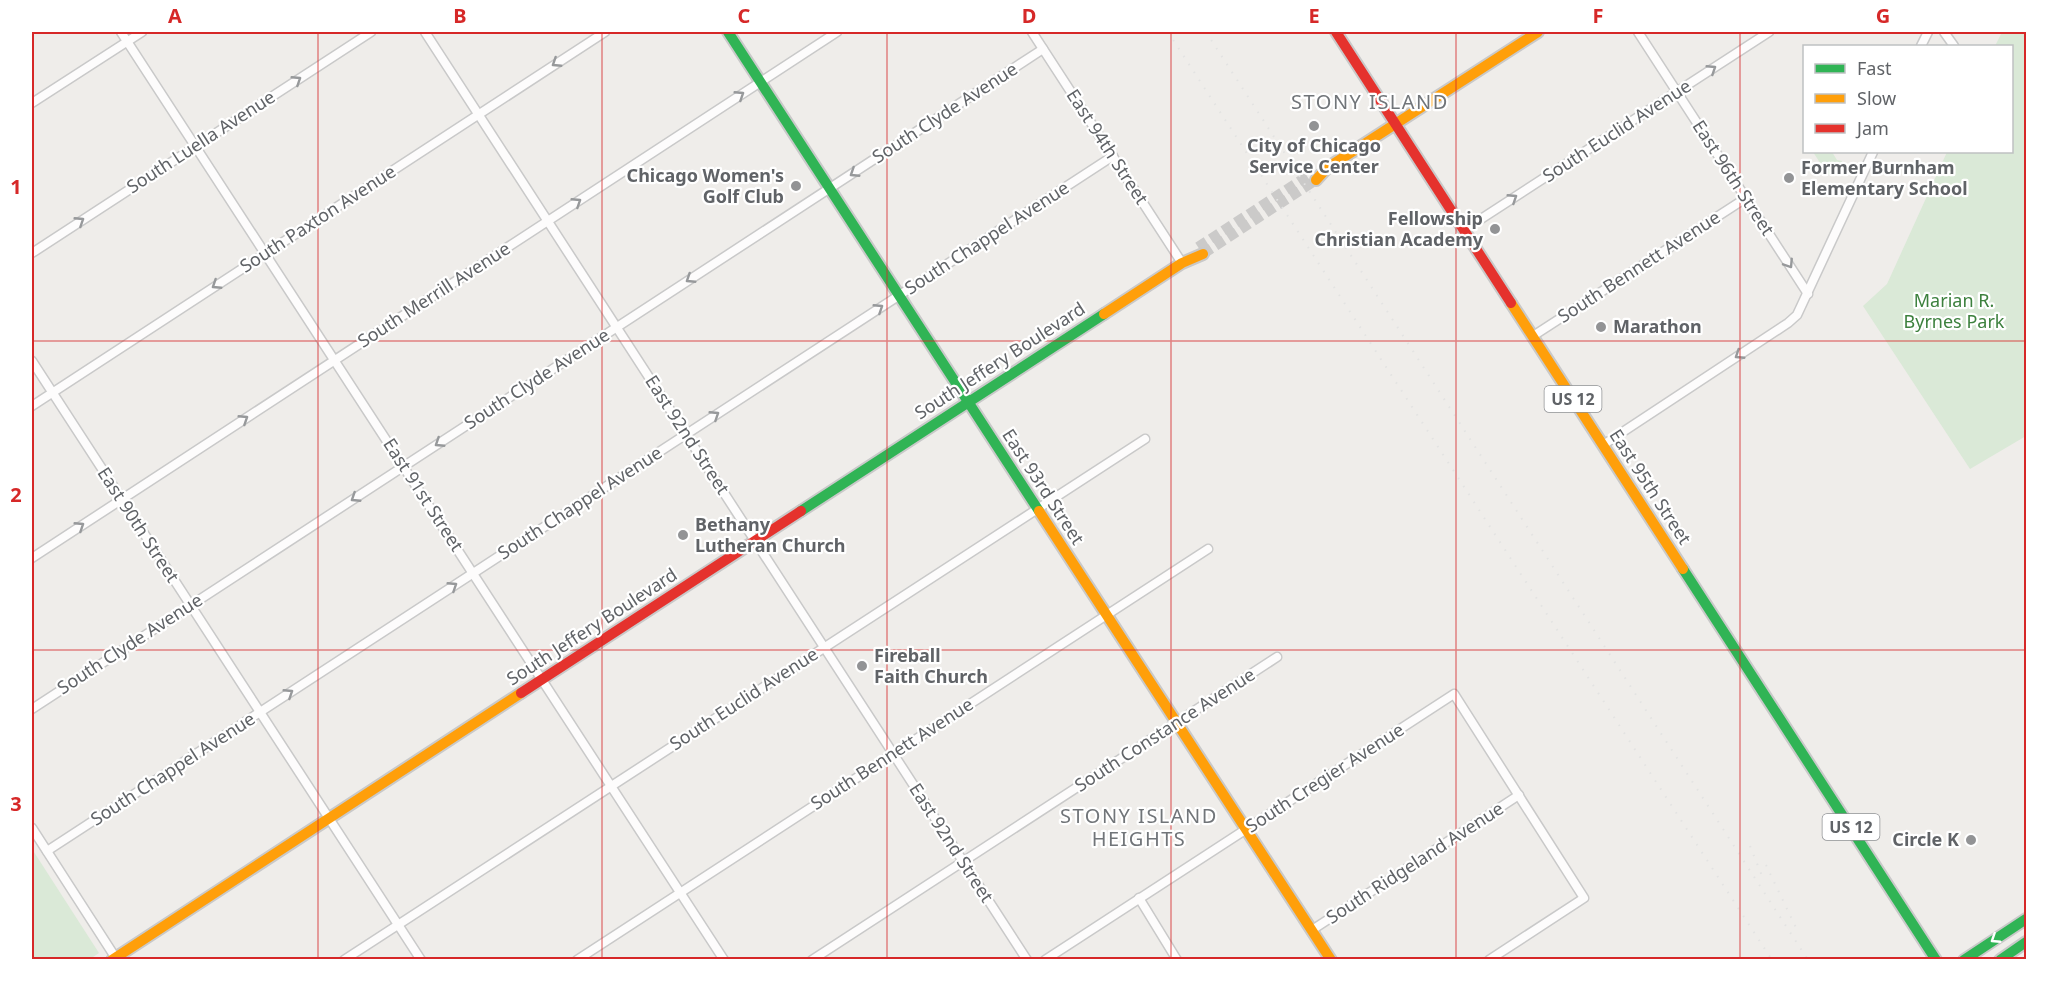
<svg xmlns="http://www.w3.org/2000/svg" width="2058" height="991" viewBox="0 0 2058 991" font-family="'Noto Sans',sans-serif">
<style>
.green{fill:#dae9d7}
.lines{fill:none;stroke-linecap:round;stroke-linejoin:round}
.secondary-tunnel{stroke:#cbcac9;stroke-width:10;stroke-dasharray:10 5;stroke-linecap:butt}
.street-casing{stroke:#c9c9c9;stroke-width:11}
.fast-casing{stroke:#c9c9c9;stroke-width:14}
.slow-casing{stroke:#c9c9c9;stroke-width:14}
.jam-casing{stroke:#c9c9c9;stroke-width:14}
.street{stroke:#fdfcfc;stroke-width:8}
.fast{stroke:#30b455;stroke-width:10}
.slow{stroke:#ff9f0a;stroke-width:10}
.jam{stroke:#e5322d;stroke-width:10}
.rail{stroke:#e3e3e2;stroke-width:2;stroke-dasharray:1.5 8;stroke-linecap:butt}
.oneway{stroke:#97999b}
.oneway2{stroke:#fff}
.grid{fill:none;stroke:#d62828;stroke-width:1.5;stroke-opacity:0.55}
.poi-dot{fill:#929395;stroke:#fff;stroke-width:2}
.labels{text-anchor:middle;stroke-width:4.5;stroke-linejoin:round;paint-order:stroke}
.shield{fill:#fff;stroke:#909295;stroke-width:1.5}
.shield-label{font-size:16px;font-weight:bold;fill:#606367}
.street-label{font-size:18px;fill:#606367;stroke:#fff}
.poi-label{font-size:18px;font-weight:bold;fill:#606367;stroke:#fff;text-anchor:start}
.park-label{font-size:18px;fill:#3d813e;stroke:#fff}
.neighbourhood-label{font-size:20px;letter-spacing:1.5px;fill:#717579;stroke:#fff}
.neatline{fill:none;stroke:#d62828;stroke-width:2}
.grid-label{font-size:20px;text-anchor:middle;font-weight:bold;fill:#d62828}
</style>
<rect width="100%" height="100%" fill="#efedea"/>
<g class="green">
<polygon points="2002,32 2026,32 2026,436 1970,469 1863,306 1887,284 1947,152 2012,152 2012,46 1995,46"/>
<polygon points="1813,152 1832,152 1837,160 1842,161 1837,174 1833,175 1831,173 1828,175"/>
<polygon points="32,849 99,953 90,959 32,959"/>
</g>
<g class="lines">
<g class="secondary-tunnel">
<polyline points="1198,247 1312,173"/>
<polyline points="1203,254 1316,180"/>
</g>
<defs>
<g id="street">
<polyline points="121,32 724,960"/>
<polyline points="425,32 1027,960"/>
<polyline points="1032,32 1182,263"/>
<polyline points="1638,32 1808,294"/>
<polyline points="1944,32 1954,46"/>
<polyline points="1921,46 1928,32"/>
<polyline points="32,103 142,32"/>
<polyline points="1464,230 1769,32"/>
<polyline points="32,253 371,32"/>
<polyline points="1533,336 1746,198"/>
<polyline points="32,361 421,960"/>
<polyline points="32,406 605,32"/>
<polyline points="1603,445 1788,323 1797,315 1873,152"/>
<polyline points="32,558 837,32"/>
<polyline points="32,709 1043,49"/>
<polyline points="32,828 117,960"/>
<polyline points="47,851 1113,156"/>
<polyline points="1139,898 1177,960"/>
<polyline points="1312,930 1519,795"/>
<polyline points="344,960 1145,439"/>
<polyline points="577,960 1208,549"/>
<polyline points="812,960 1277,657"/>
<polyline points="1045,960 1454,694 1584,898 1489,960"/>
</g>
<g id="fast">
<polyline points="728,32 1039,511"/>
<polyline points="801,511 1104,314"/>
<polyline points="1683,569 1936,960"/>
<polyline points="1964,960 2026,919"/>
<polyline points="2000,960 2026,942"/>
</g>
<g id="slow">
<polyline points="1316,180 1327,168 1538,32"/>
<polyline points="1511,303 1683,569"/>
<polyline points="1104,314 1182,263 1203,254"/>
<polyline points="1039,511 1331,960"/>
<polyline points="112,960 521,693"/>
</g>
<g id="jam">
<polyline points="1336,32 1511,303"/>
<polyline points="521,693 801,511"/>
</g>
</defs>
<use href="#street" class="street-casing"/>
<use href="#fast" class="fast-casing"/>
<use href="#slow" class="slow-casing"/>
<use href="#jam" class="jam-casing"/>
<use href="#street" class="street"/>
<use href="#fast" class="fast"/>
<use href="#slow" class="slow"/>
<use href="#jam" class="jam"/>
<g class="rail">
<polyline points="1168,32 1772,960"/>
<polyline points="1206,32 1808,960"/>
<polyline points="1750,846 1764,881"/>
<polyline points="1766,865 1798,932"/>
</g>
</g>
<defs><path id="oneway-chevron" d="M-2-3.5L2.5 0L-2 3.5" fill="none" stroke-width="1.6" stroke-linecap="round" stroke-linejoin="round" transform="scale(1.5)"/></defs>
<g class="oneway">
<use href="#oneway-chevron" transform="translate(556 63) rotate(147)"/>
<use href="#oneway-chevron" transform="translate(1712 69) rotate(-33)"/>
<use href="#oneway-chevron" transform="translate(297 80) rotate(-33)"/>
<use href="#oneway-chevron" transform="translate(740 95) rotate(-33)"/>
<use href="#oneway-chevron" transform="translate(854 173) rotate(147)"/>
<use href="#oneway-chevron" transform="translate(1513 198) rotate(-33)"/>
<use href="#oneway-chevron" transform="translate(577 202) rotate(-33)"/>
<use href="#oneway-chevron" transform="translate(80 221) rotate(-33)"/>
<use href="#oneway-chevron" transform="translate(1789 264) rotate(57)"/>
<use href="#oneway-chevron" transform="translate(690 279) rotate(147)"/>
<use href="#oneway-chevron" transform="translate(216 285) rotate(147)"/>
<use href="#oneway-chevron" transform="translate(879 308) rotate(-33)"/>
<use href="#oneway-chevron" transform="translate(1739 355) rotate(147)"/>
<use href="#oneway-chevron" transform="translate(715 415) rotate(-33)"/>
<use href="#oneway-chevron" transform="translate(244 419) rotate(-33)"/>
<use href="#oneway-chevron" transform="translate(439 443) rotate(147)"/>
<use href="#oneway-chevron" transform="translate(355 498) rotate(147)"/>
<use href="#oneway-chevron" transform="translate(80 526) rotate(-33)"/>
<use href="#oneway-chevron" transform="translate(453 586) rotate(-33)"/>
<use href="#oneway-chevron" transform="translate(289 693) rotate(-33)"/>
</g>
<use class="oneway2" href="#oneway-chevron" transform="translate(1995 939) rotate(147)"/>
<path class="grid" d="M318 32V960M602 32V960M887 32V960M1171 32V960M1456 32V960M1740 32V960M32 341H2026M32 650H2026"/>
<g class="poi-dot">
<circle cx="1314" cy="126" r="6"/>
<circle cx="1789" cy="178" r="6"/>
<circle cx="796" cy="186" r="6"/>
<circle cx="1495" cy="229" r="6"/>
<circle cx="1601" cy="327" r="6"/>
<circle cx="683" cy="535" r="6"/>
<circle cx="862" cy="666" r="6"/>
<circle cx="1971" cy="840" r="6"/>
</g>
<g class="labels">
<g class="shield">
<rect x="1544.5" y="386" width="57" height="26" rx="4.5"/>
<rect x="1822.5" y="814" width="57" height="26" rx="4.5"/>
</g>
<g class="shield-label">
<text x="1573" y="405">US 12</text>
<text x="1851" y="833">US 12</text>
</g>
<g class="street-label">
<text transform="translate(945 113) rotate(-33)" y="6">South Clyde Avenue</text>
<text transform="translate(1617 131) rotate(-33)" y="6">South Euclid Avenue</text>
<text transform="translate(201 142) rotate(-33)" y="6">South Luella Avenue</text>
<text transform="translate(1107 147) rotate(57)" y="6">East 94th Street</text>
<text transform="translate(1733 178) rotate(57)" y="6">East 96th Street</text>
<text transform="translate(318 219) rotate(-33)" y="6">South Paxton Avenue</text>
<text transform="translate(987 238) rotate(-33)" y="6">South Chappel Avenue</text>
<text transform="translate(1639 267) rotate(-33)" y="6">South Bennett Avenue</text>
<text transform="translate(434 295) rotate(-33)" y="6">South Merrill Avenue</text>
<text transform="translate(1000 361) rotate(-33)" y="6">South Jeffery Boulevard</text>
<text transform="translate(537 379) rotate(-33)" y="6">South Clyde Avenue</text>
<text transform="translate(687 435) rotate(57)" y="6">East 92nd Street</text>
<text transform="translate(1043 487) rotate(57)" y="6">East 93rd Street</text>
<text transform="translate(1650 487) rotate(57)" y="6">East 95th Street</text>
<text transform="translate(423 495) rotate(57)" y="6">East 91st Street</text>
<text transform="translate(580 503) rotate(-33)" y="6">South Chappel Avenue</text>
<text transform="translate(138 525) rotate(57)" y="6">East 90th Street</text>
<text transform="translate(592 627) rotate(-33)" y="6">South Jeffery Boulevard</text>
<text transform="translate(130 644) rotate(-33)" y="6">South Clyde Avenue</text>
<text transform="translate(744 699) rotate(-33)" y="6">South Euclid Avenue</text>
<text transform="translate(1165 730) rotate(-33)" y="6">South Constance Avenue</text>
<text transform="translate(892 754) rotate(-33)" y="6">South Bennett Avenue</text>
<text transform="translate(173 769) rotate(-33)" y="6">South Chappel Avenue</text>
<text transform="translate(1325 778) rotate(-33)" y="6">South Cregier Avenue</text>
<text transform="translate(951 843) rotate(57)" y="6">East 92nd Street</text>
<text transform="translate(1415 863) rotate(-33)" y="6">South Ridgeland Avenue</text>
</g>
<g class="poi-label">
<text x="1314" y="152" text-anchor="middle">City of Chicago<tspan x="1314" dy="21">Service Center</tspan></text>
<text x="1801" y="174">Former Burnham<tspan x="1801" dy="21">Elementary School</tspan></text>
<text x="784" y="182" text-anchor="end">Chicago Women's<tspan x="784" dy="21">Golf Club</tspan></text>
<text x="1483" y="225" text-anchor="end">Fellowship<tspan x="1483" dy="21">Christian Academy</tspan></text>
<text x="1613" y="333">Marathon</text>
<text x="695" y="531">Bethany<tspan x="695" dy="21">Lutheran Church</tspan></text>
<text x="874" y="662">Fireball<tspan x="874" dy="21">Faith Church</tspan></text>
<text x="1959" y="846" text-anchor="end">Circle K</text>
</g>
<g class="park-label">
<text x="1954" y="307">Marian R.<tspan x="1954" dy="21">Byrnes Park</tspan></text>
</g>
<g class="neighbourhood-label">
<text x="1370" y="109">STONY ISLAND</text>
<text x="1139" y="823">STONY ISLAND<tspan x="1139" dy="23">HEIGHTS</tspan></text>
</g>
</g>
<rect width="2058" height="991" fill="none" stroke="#ffffff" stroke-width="66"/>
<rect x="1803" y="45" width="210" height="108" fill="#ffffff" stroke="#bfc1c2" stroke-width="1.5"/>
<rect x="1815" y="64" width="30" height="9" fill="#30b455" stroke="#bfc1c2" stroke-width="1.5"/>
<text x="1857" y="75" font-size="18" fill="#606367">Fast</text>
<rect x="1815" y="94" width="30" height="9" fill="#ff9f0a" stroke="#bfc1c2" stroke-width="1.5"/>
<text x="1857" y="105" font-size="18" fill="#606367">Slow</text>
<rect x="1815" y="124" width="30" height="9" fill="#e5322d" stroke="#bfc1c2" stroke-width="1.5"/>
<text x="1857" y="135" font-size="18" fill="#606367">Jam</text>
<rect x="33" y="33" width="1992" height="925" class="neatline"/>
<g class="grid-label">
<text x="175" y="23">A</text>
<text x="460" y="23">B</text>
<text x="744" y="23">C</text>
<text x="1029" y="23">D</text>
<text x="1314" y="23">E</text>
<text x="1598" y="23">F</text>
<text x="1883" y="23">G</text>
<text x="16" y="194">1</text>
<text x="16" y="502">2</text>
<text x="16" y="811">3</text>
</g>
</svg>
